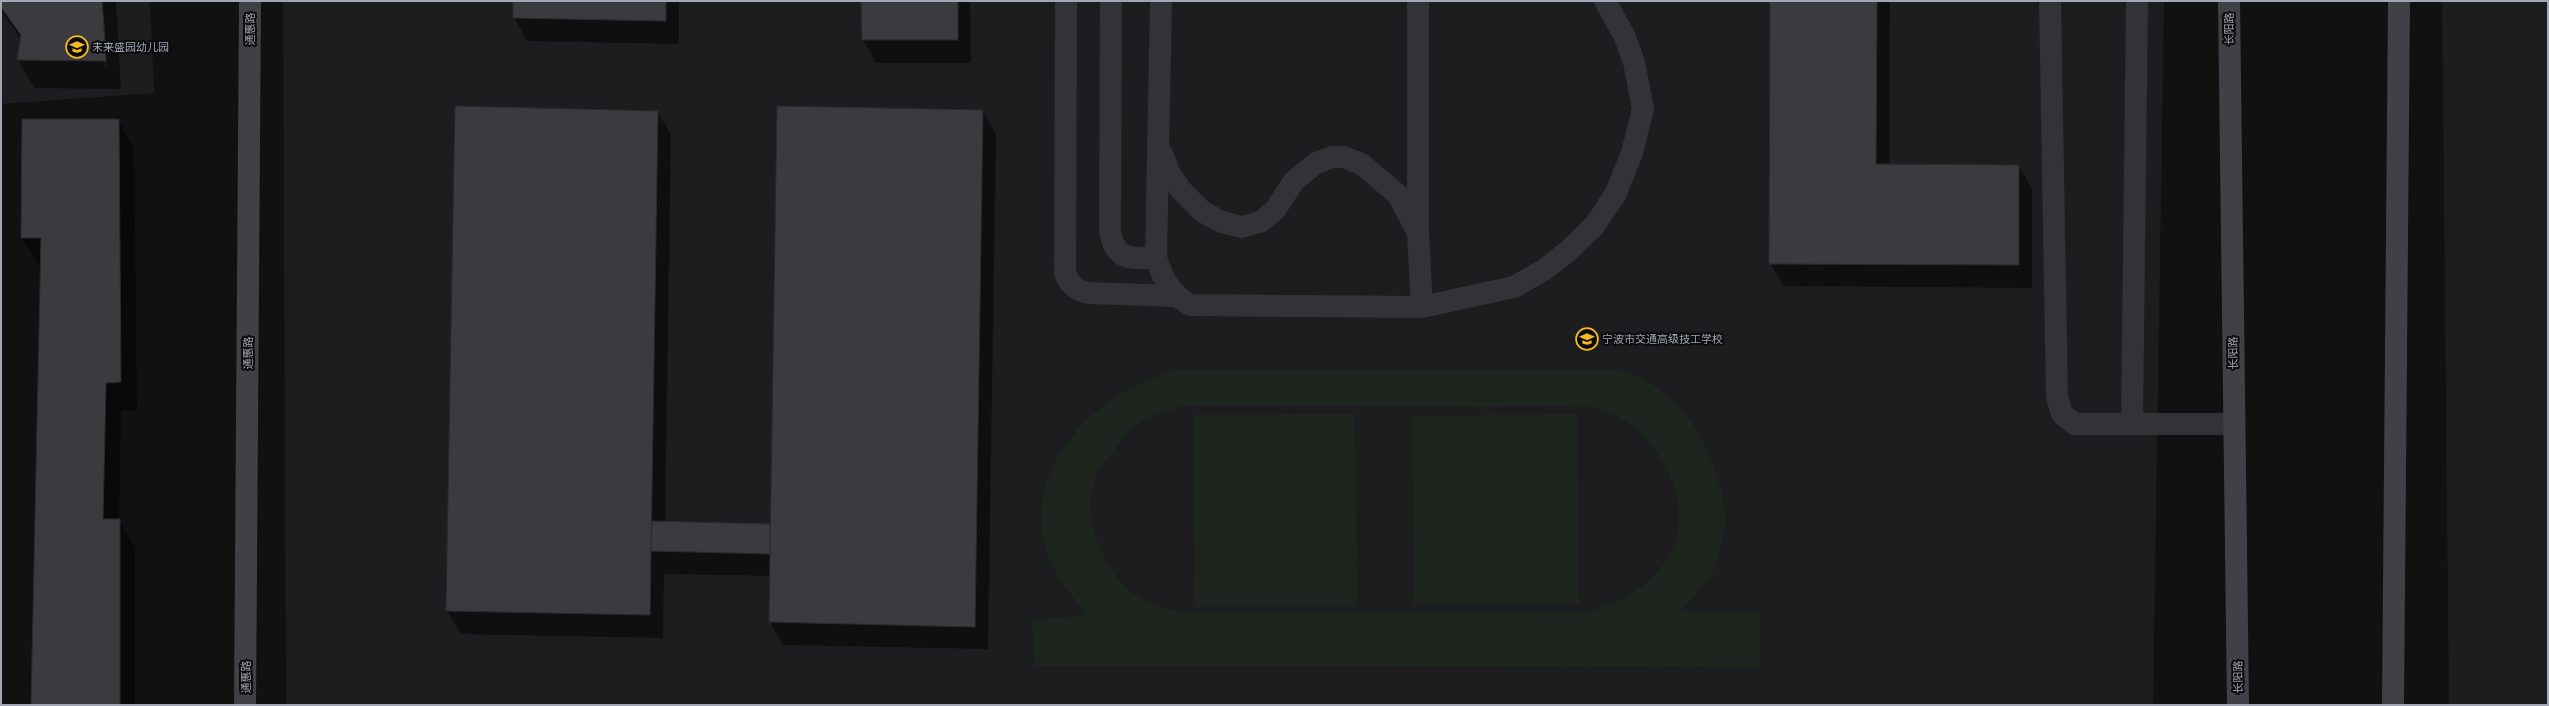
<svg xmlns="http://www.w3.org/2000/svg" width="2549" height="706" font-family="'Archivo Narrow','Noto Sans SC',sans-serif">
	<rect width="100%" height="100%" fill="#111112"/>
	<g fill="#1d1d1f">
		<polygon points="1,1 150,1 154,93 1,104"/>
		<polygon points="283,1 2164,1 2153,705 286,705"/>
		<polygon points="2442,1 2548,1 2548,705 2449,705"/>
	</g>
	<g fill="#1d251e" fill-rule="evenodd">
		<path d="M1175,370H1592C1602,370 1615,369 1625,372C1647,377 1670,396 1684,413C1704,435 1726,490 1725,520C1724,532 1722,547 1718,559C1712,581 1694,595 1680,612H1760V667L1035,666L1032,620L1086,615C1073,596 1056,578 1048,556C1024,490 1066,427 1122,393C1138,383 1157,377 1175,370ZM1184,406L1594,407C1653,422 1700,499 1669,556C1667,562 1661,566 1658,571C1637,595 1613,606 1583,613L1185,612C1170,610 1156,606 1142,599C1102,577 1077,510 1099,469C1103,462 1111,455 1116,448C1121,442 1125,434 1131,429C1145,417 1167,411 1184,406Z"/>
		<polygon points="1355,414 1357,607 1195,607 1193,415"/>
		<polygon points="1577,414 1579,604 1414,605 1412,416"/>
	</g>
	<g fill="#0007">
		<polygon points="1,1 101,1 105,66 107,66 103,1 116,1 121,89 34,88 18,60 21,39 1,11"/>
		<polygon points="514,1 679,1 679,44 527,41 514,18"/>
		<polygon points="862,1 970,1 971,63 876,63 863,40"/>
		<polygon points="1771,1 1890,1 1889,165 2019,166 2032,189 2032,288 1784,286 1770,263"/>
		<polygon points="983,111 996,135 988,649 783,645 770,622 771,576 664,574 663,638 461,634 447,611 658,112 671,135 665,522 771,525"/>
		<polygon points="118,120 134,148 137,410 121,411 119,520 135,548 135,705 32,705 41,265 38,265 22,238"/>
	</g>
	<g fill="#3b3b3f" stroke="#2b2b2e">
		<polygon points="1,1 102,1 106,61 17,60 21,35 1,7"/>
		<polygon points="513,1 666,1 666,21 513,18"/>
		<polygon points="861,1 958,1 958,40 862,40"/>
		<polygon points="1770,1 1877,1 1876,164 2019,165 2019,265 1769,264"/>
		<polygon points="455,106 658,111 650,615 446,611"/>
		<polygon points="777,106 983,110 975,627 769,622"/>
		<polygon points="22,119 119,119 121,382 106,383 103,519 120,519 120,705 31,705 41,238 21,238"/>
		<polygon points="652,521 770,524 770,554 651,551"/>
	</g>
	<g fill="none" stroke-linecap="round" stroke-linejoin="round">
		<g stroke="#323237" stroke-width="22">
			<path d="M1066,1L1065,273C1070,285 1075,290 1088,293L1176,296"/>
			<path d="M1111,1L1110,231C1115,261 1130,258 1156,258"/>
			<path d="M1161,1L1156,258C1163,279 1170,293 1190,305L1422,307L1514,287L1544,270L1567,252L1594,226L1615,195L1632,153L1643,109L1634,62L1624,35L1605,1"/>
			<polyline points="1418,1 1418,230"/>
			<polyline points="2050,1 2057,397 2062,414 2075,424 2234,424"/>
			<polyline points="1161,152 1170,174 1181,190 1203,212 1222,222 1242,227 1260,222 1275,210 1294,181 1316,163 1332,157 1344,157 1363,165 1398,195 1418,233 1422,307"/>
			<polyline points="2132,424 2137,1"/>
		</g>
		<g stroke="#404147" stroke-width="22">
			<polyline points="2229,1 2238,705"/>
			<polyline points="245,705 250,1"/>
			<polyline points="2393,705 2399,1"/>
		</g>
	</g>
	<defs>
		<g id="school-ring" transform="scale(1.15)"><circle r="9.5" fill="#0c0c0d" stroke="#f5b926" stroke-width="1.5"/><path d="M0-5L7-2L0 1L-7-2ZM-4 1L0 2.5L4 1V4Q0 6-4 4Z" fill="#f5b926"/></g>
		<g id="university-ring" transform="scale(1.15)"><circle r="9.5" fill="#0c0c0d" stroke="#f5b926" stroke-width="1.5"/><path d="M0-5L7-2L0 1L-7-2ZM-4 1L0 2.5L4 1V4Q0 6-4 4Z" fill="#f5b926"/></g>
	</defs>
	<g fill-rule="evenodd">
		<use href="#school-ring" x="77" y="47"/>
		<use href="#university-ring" x="1587" y="339"/>
	</g>
	<g text-anchor="middle" dominant-baseline="central" stroke-width="4" stroke-linejoin="round" paint-order="stroke">
		<g font-size="11" fill="#a2a6b3" stroke="#0c0c0d">
			<text transform="translate(250 29) rotate(-90)">通惠路</text>
			<text transform="translate(2229 29) rotate(-90)">长阳路</text>
			<text transform="translate(248 353) rotate(-90)">通惠路</text>
			<text transform="translate(2233 353) rotate(-91)">长阳路</text>
			<text transform="translate(246 677) rotate(-90)">通惠路</text>
			<text transform="translate(2238 677) rotate(-91)">长阳路</text>
		</g>
		<g font-size="11" fill="#a2a6b3" stroke="#0c0c0d" text-anchor="start">
			<text x="92" y="47">未来盛园幼儿园</text>
			<text x="1602" y="339">宁波市交通高级技工学校</text>
		</g>
	</g>
	<rect width="2549" height="706" fill="none" stroke="#a2a6b3" stroke-width="4"/>
</svg>
